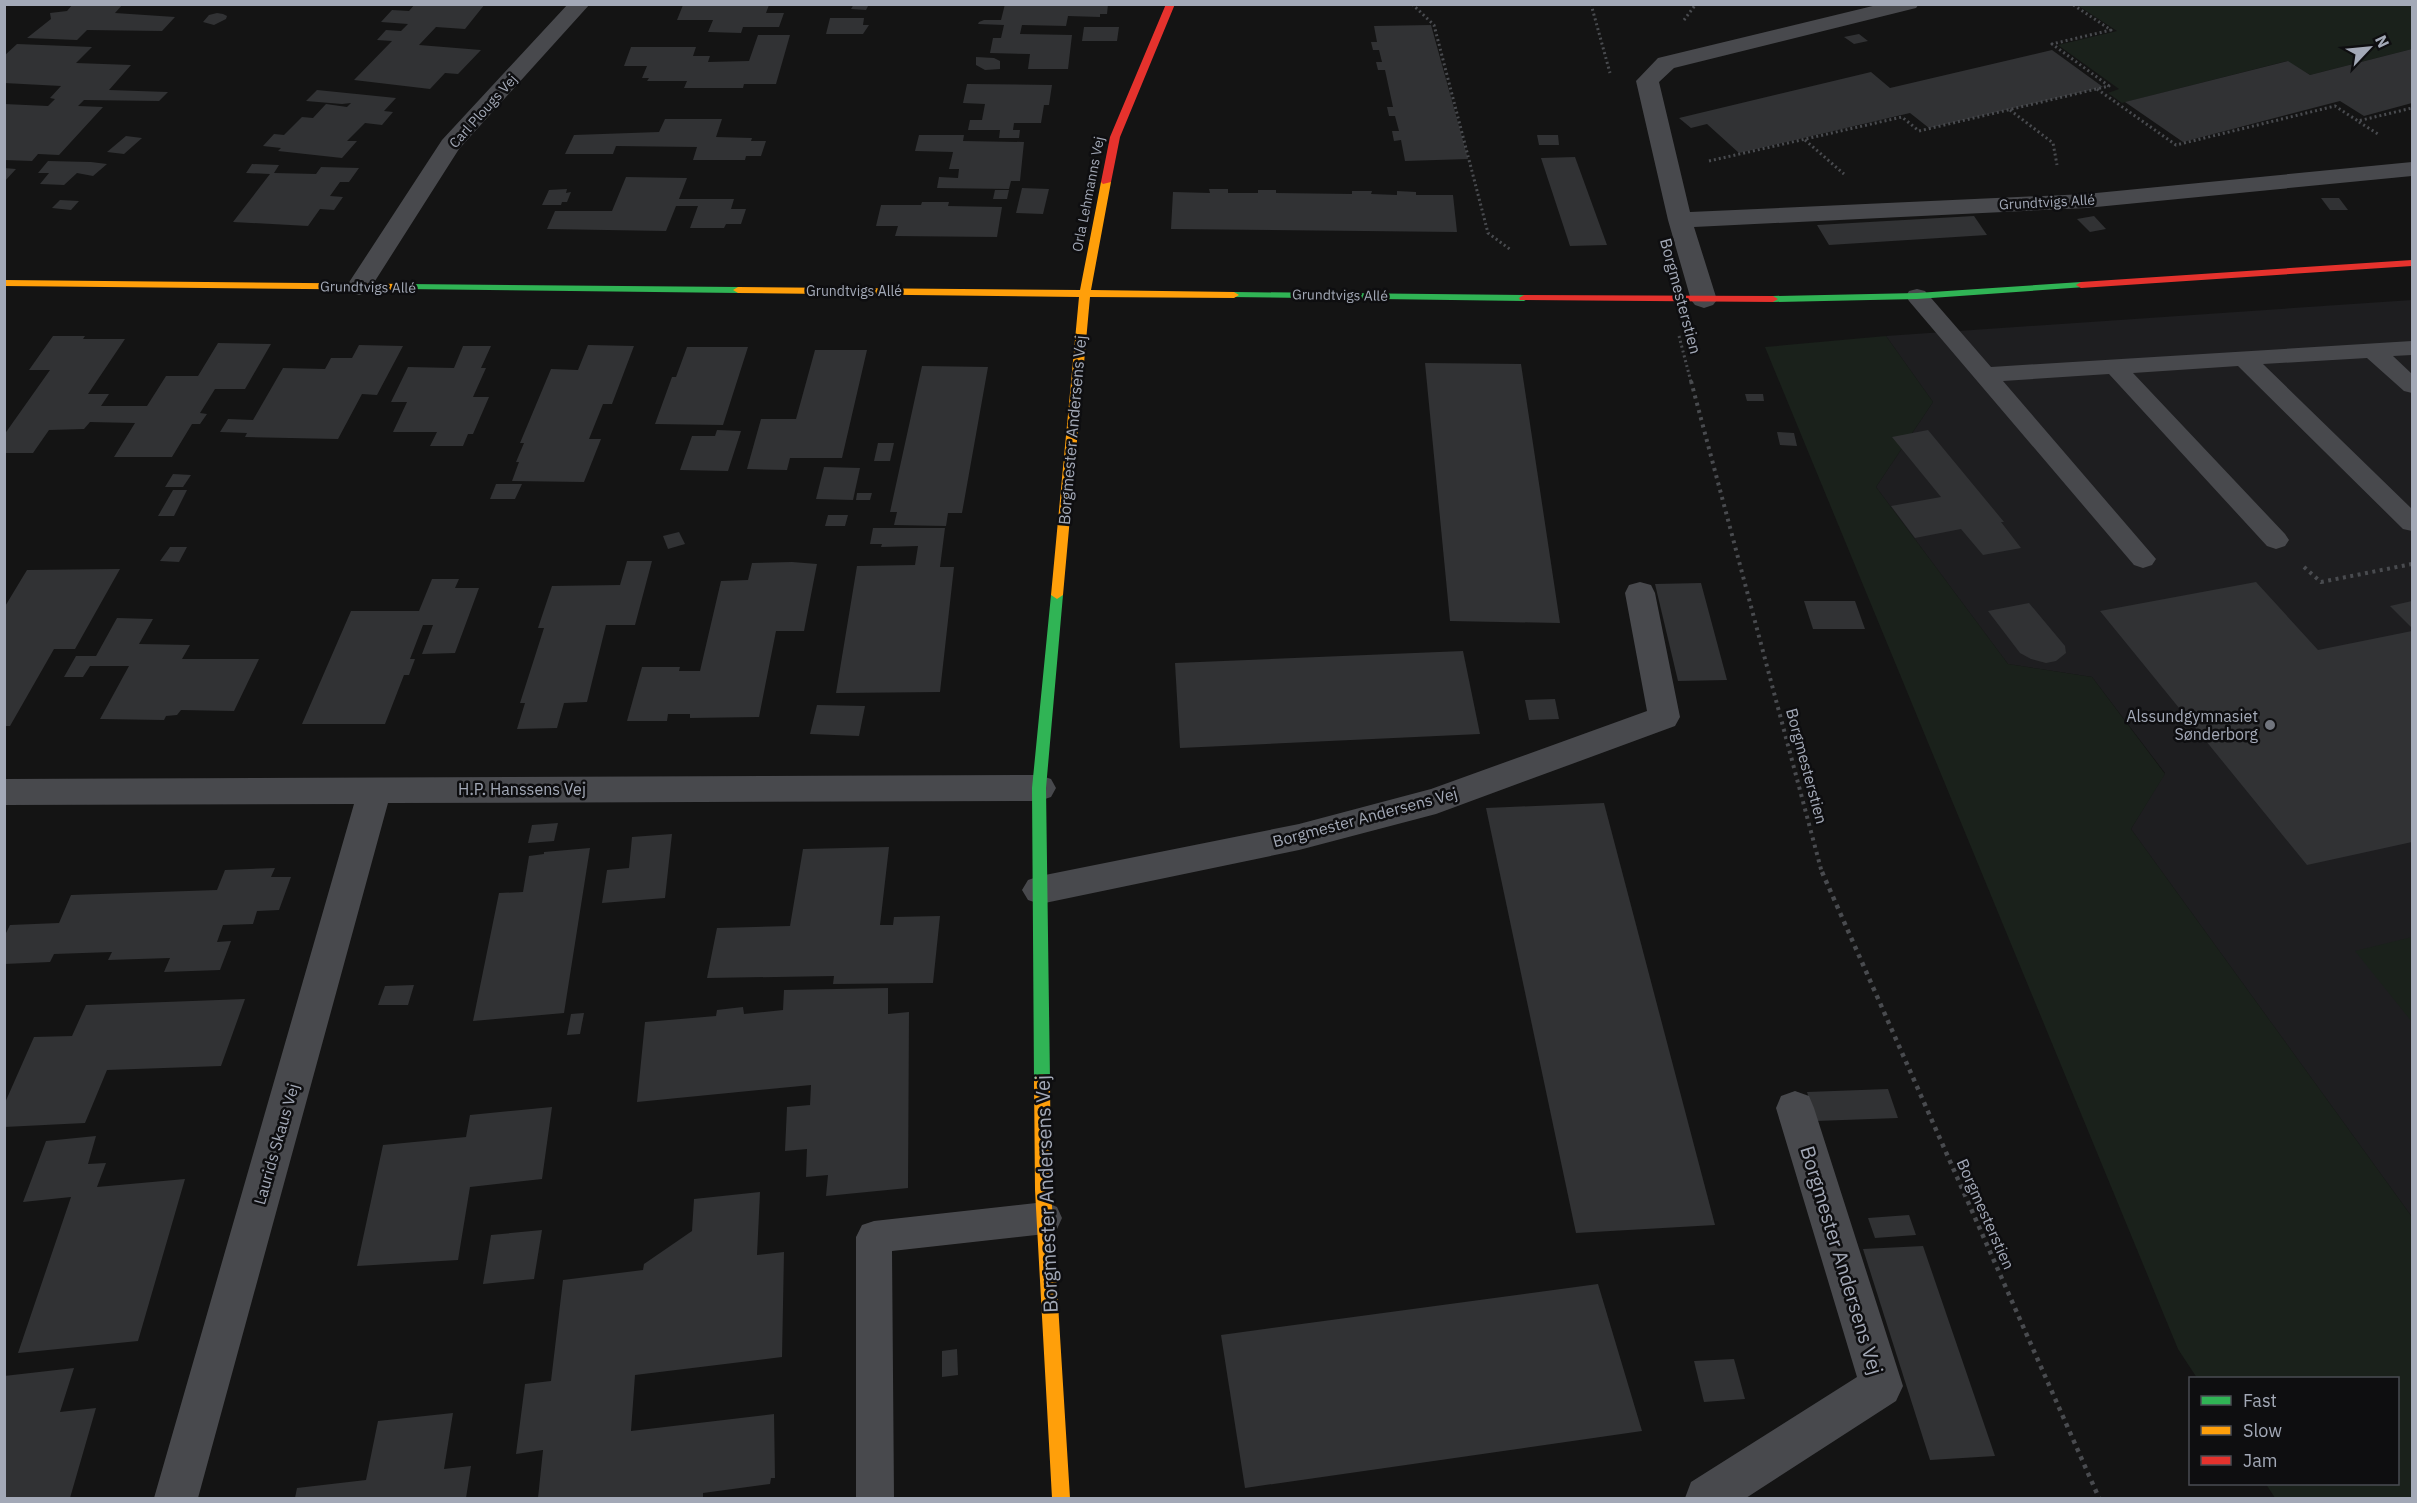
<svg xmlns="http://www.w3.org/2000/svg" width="2417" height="1503" font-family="'IBM Plex Sans',sans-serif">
	<rect width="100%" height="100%" fill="#141414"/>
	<polygon fill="#1e1e20" points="2412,300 2412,1217 2131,829 2165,773 2092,677 2008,664 1876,487 1933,402 1886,336"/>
	<g fill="#1a211b">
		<polygon points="2077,5 2412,5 2412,49 2310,75 2287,61 2122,103 2108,93 2119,89 2058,45 2117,31"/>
		<polygon points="1886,336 1933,402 1876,487 2008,664 2092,677 2165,774 2131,829 2412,1217 2412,1498 2275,1498 2266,1484 2398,1484 2398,1378 2197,1378 2178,1349 1765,347"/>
		<polygon points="2412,937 2412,1022 2355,951"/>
	</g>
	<g fill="#313234">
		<polygon points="73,4 123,4 115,13 175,17 162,31 87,30 77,40 27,38 51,19 50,13 67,11"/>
		<polygon points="415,4 485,4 465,29 436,27 419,45 481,50 458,74 445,73 430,89 354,80 392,41 377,40 386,30 401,31 408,24 381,22 392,10 409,11"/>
		<polygon points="854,4 869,4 866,10 851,9"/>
		<polygon points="1005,4 1108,4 1107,14 1100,14 1100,17 1068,16 1066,26 1022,25 1020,34 1072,35 1068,69 1028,69 1030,54 990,53 993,38 1001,38 1004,25 978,24 979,22 984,20 1001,20"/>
		<polygon points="683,5 769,5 766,13 784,13 779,27 743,27 741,33 708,32 713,20 677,20"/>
		<polygon points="217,13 223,14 227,16 226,19 214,25 203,22 209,15"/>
		<polygon points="830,18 864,18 863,25 869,25 863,34 826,34"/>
		<polygon points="1431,25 1468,159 1405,161 1401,140 1394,141 1392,131 1399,131 1395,116 1389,116 1387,107 1393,107 1385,70 1378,70 1376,62 1382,62 1379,50 1373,50 1371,42 1377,42 1374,26"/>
		<polygon points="1084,27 1119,27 1117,41 1082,41"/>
		<polygon points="1859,34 1868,41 1854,44 1844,37"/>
		<polygon points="758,35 790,35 776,84 744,84 743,88 684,88 687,81 647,81 649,78 642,78 647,66 624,66 631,47 696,47 693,56 710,56 708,62 749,61"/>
		<polygon points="17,44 92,47 76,63 131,65 109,90 168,92 159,101 84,100 78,106 103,107 59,155 38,154 32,161 4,160 4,104 48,106 55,99 50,98 61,86 4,83 4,56"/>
		<polygon points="2412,49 2412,103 2364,116 2340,101 2183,142 2125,102 2288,61 2310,75"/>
		<polygon points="2052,50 2103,87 1929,128 1910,113 1739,153 1707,124 1691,128 1679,118 1871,72 1890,88"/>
		<polygon points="976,57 994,58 1000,61 1000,69 985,70 976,65"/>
		<polygon points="967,84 1052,85 1049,105 1044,105 1041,123 1014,123 1013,130 1020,130 1019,138 999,138 1000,130 968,130 970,120 982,120 985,104 963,103"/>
		<polygon points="317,90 396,98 384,111 393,112 382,125 365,123 347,141 357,141 342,158 278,151 281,148 263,146 274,134 284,135 302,117 313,118 326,104 347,107 351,103 342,104 306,101"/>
		<polygon points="665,119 722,119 716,137 752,138 751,141 766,141 761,156 746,156 745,160 693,160 697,147 616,146 613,154 565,154 574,135 659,132"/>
		<polygon points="919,135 964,135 963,141 1024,142 1020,181 1011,181 1009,189 937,188 939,177 958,178 959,169 949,169 953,152 915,151"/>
		<polygon points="1537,135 1558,135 1559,145 1539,145"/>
		<polygon points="126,136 142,138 124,154 107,152"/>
		<polygon points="1575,157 1607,245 1570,246 1541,158"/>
		<polygon points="48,161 91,162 107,164 93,176 77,173 64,185 40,184 49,173 38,173"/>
		<polygon points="252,164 279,165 274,173 316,174 321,167 359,168 349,182 340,182 330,196 343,197 334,210 320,209 308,226 233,222 270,174 246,173"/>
		<polygon points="4,168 16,169 4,182"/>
		<polygon points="626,177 687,178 679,199 734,199 731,209 746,209 741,224 726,224 724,228 690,228 698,206 676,206 666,231 547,229 555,211 612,211"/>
		<polygon points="1022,188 1049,189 1043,214 1016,213"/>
		<polygon points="567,189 566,193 571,192 567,202 562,202 561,205 542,205 549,190"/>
		<polygon points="1209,189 1228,189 1228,193 1258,193 1258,190 1276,190 1276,193 1352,194 1352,191 1372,191 1371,194 1397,195 1397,191 1416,192 1416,195 1453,195 1457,232 1171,229 1173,192 1210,193"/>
		<polygon points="995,190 1009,190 1007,199 993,199"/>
		<polygon points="2321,198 2339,198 2348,210 2330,210"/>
		<polygon points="60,200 79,201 71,210 52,208"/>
		<polygon points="922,202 949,202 948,206 1002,207 997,237 895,236 898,226 876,226 881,205 921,205"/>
		<polygon points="1974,216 1987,235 1829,245 1817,225"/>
		<polygon points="2094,216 2106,229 2090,232 2077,219"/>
		<polygon points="53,336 85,336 83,339 125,339 88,394 109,394 101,406 147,406 166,376 198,376 218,343 271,344 245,389 215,389 200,413 207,414 200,424 192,424 172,457 114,457 135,423 90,422 84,429 49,430 33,453 4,453 4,435 50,370 29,370"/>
		<polygon points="359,345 403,346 377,395 362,394 338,439 245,437 247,433 220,432 228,419 253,420 283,368 325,369 331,358 352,358"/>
		<polygon points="588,345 634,346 612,404 603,404 589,439 601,439 584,482 512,481 519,462 516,462 524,443 520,443 551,369 578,370"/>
		<polygon points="463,346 491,346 481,368 486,368 473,397 489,397 473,434 468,434 463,446 430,446 437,432 393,432 407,402 391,402 408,367 454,368"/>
		<polygon points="687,347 748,347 723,425 655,424 672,377 676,377"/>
		<polygon points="815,350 867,350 842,458 790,458 787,470 747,469 761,419 796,419"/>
		<polygon points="1425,363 1521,364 1560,623 1450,621"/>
		<polygon points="922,366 988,367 962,513 948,513 946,526 894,525 897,512 890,512"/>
		<polygon points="1745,394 1763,394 1764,401 1747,401"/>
		<polygon points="717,430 741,431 728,471 680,470 692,436 715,436"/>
		<polygon points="1928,430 2004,522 2001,522 2021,548 1983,555 1961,529 1915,538 1891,506 1941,497 1892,437"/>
		<polygon points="1777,432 1794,433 1797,446 1780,445"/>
		<polygon points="878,443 894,443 890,461 874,461"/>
		<polygon points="824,467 860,468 853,500 816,499"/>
		<polygon points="173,474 191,475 183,487 165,487"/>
		<polygon points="496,484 522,484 515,499 490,499"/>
		<polygon points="173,490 187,490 174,516 158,516"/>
		<polygon points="857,493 872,493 870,500 856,500"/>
		<polygon points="828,515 848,515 845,526 825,526"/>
		<polygon points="873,528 945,528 940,567 954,567 940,692 836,693 857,566 915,565 918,546 881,547 882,544 870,544"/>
		<polygon points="679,532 685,544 668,549 663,536"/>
		<polygon points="170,547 187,547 179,562 160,561"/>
		<polygon points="627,561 652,561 635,625 606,625 587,702 564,703 557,728 517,729 525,703 520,703 544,628 538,628 552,586 620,585"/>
		<polygon points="792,562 817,564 804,631 776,631 759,717 690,718 690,714 668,714 667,721 627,721 642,667 680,667 679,671 700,671 721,581 748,580 752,563"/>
		<polygon points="120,569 75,649 54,649 10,726 4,726 4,608 27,570"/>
		<polygon points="432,579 459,579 455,588 479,588 455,653 422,654 433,625 423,625 410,659 415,659 409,675 404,675 385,724 302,724 351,611 419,611"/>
		<polygon points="2256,582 2318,650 2412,631 2412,842 2307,865 2100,611"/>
		<polygon points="1701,583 1727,680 1678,681 1655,584"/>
		<polygon points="1804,601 1855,601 1865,629 1813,629"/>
		<polygon points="2412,601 2412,628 2390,606"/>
		<polygon points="2029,603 2065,646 2066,653 2056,661 2046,663 2031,659 2020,653 1988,611"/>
		<polygon points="117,618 153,619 139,644 190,645 182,659 259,659 234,711 181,710 177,715 166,716 164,720 100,719 129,666 90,666 83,677 64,677 76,656 96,656"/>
		<polygon points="1463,651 1480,734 1180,748 1175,663"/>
		<polygon points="1555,699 1559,719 1529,720 1525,700"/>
		<polygon points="817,705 865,706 859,736 810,734"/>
		<polygon points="1604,803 1715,1225 1576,1233 1486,808"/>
		<polygon points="558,823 554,841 528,843 532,825"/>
		<polygon points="672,834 665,898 602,903 607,870 629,868 632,837"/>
		<polygon points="889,847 880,925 893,925 894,917 940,916 933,983 833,984 834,976 707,978 717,928 790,926 803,849"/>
		<polygon points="590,848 564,1013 473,1021 499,893 523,892 529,856 544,854 544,852"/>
		<polygon points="275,868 271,877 291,877 279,910 257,911 253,924 223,925 217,942 231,941 220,970 164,972 170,958 108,960 112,952 54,954 50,962 4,964 4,937 10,925 59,923 71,895 217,890 225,870"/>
		<polygon points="414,985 408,1005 378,1005 385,986"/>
		<polygon points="888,988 888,1014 909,1012 908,1188 826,1196 828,1175 806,1177 807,1149 785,1151 787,1107 810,1105 811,1085 637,1102 645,1022 716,1016 717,1010 743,1007 744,1014 783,1010 784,990"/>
		<polygon points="245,999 221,1066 107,1070 85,1123 4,1127 4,1105 34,1037 72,1036 86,1005"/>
		<polygon points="584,1013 580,1034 567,1035 571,1014"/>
		<polygon points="1888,1089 1898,1118 1816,1121 1807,1092"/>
		<polygon points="552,1107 542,1179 470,1187 458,1260 357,1266 383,1145 466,1137 470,1115"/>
		<polygon points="96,1136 88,1164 106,1163 97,1187 185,1179 138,1341 18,1353 71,1197 23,1202 46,1141"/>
		<polygon points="760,1192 757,1255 784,1252 782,1357 635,1375 631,1431 774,1414 775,1478 771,1478 770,1484 703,1493 703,1498 538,1498 543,1450 516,1454 525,1384 551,1381 563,1280 643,1270 644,1264 692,1231 694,1199"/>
		<polygon points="1909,1215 1916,1235 1875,1238 1868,1218"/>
		<polygon points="542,1230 534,1279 483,1284 491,1235"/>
		<polygon points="1923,1246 1995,1456 1930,1460 1863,1249"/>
		<polygon points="1598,1284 1642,1431 1245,1488 1221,1335"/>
		<polygon points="957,1349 958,1375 942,1377 942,1351"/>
		<polygon points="1734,1359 1745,1399 1704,1402 1694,1361"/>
		<polygon points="74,1368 60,1412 96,1408 70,1498 4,1498 4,1376"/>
		<polygon points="453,1413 444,1469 471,1466 466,1498 295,1498 297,1488 366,1480 378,1421"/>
	</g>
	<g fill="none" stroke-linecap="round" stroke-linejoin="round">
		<g stroke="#494b4f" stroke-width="3" stroke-dasharray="2 3" stroke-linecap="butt">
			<polyline points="1412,4 1434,25 1488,233 1511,250"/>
			<polyline points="1591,4 1610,73"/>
			<polyline points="1684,20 1696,4"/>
			<polyline points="2097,89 2176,145 2335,106 2358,121 2412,108"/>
			<polyline points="2010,110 2053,143 2057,165"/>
			<polyline points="2359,122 2378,134"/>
			<polyline points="1805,140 1844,174"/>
			<polyline points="1709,161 1902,117 1919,131 2109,86 2052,44 2111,30 2072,4"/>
			<polyline points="1679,336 1691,382"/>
		</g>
		<g stroke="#494b4f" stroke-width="4" stroke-dasharray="3 4.5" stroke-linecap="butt">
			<polyline points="1691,381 1822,873"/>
			<polyline points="2304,567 2321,582 2412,564"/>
		</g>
		<polyline stroke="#494b4f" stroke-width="4.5" stroke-dasharray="4 5" stroke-linecap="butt" points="1822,872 2099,1498"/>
		<g fill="#48494d" fill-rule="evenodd">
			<polygon points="1917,289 1925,291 1991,367 2412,341 2412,355 2393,356 2412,374 2412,393 2404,391 2367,358 2263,364 2412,509 2412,531 2403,529 2238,366 2133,373 2285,534 2289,540 2285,546 2276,549 2267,546 2109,374 2003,381 2156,559 2152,565 2143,568 2134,565 1909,301 1906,296 1909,291"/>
			<polygon points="1045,1202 1057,1207 1062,1218 1057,1229 1045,1234 892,1251 894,1498 856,1498 856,1237 862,1225 874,1221"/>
		</g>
		<g fill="#48494d" fill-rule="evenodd">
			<polygon points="568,4 590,4 459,149 368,292 359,295 350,292 346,287 442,140"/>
			<polygon points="1881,4 1919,4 1916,8 1674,68 1659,82 1690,212 2086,194 2412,162 2412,176 2086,208 1694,227 1717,300 1713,305 1704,308 1695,305 1691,300 1668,220 1636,81 1658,58"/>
			<polygon points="1640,582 1651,585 1655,593 1680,717 1675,726 1436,814 1299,850 1040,904 1028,900 1022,890 1028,880 1040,876 1299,824 1431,789 1647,711 1625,593 1629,585"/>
			<polygon points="1039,775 1051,779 1056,788 1051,797 1039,801 388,803 198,1498 154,1498 354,804 4,805 4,779"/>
			<polygon points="1795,1091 1809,1096 1814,1108 1903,1386 1896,1401 1746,1498 1685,1498 1691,1482 1857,1377 1776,1108 1781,1096"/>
		</g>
		<g fill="#30b455" fill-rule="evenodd">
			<polygon points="2081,282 2086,285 2085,287 1917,299 1773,302 1768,299 1773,296 1917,293"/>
			<polygon points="407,284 738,287 743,290 738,293 403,289 403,285"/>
			<polygon points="1234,292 1524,295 1529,298 1524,301 1230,297 1230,293"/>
			<polygon points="1057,591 1063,595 1046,788 1050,1081 1048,1086 1042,1088 1036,1086 1034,1081 1032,788 1051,595"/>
		</g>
		<g fill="#ff9f0a" fill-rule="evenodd">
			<polygon points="1106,179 1111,182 1091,290 1234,292 1239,295 1234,298 1090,297 1063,595 1057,599 1051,595 1079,297 738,293 733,290 738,287 1080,290 1101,182"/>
			<polygon points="4,280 407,284 412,287 407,290 4,286"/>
			<polygon points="1042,1074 1048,1076 1050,1081 1051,1190 1070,1498 1052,1498 1035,1190 1034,1081 1036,1076"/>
		</g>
		<g fill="#e5322d" fill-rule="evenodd">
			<polygon points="1166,4 1175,4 1120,137 1111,182 1103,184 1101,182 1110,137"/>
			<polygon points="2412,260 2412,266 2081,288 2076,285 2081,282"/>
			<polygon points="1524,295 1773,296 1778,299 1773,302 1520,300 1519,298"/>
		</g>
	</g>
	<circle fill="#71757e" stroke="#0e0e10" stroke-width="2" cx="2270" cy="725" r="6"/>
	<g text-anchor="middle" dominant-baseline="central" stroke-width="5" stroke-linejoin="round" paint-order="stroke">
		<g font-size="14" fill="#a3a9b7" stroke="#0e0e10">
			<text transform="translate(483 111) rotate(-48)">Carl Plougs Vej</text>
			<text transform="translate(1088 194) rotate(-79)">Orla Lehmanns Vej</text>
			<text transform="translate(2047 202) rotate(-3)">Grundtvigs Allé</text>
			<text transform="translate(368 287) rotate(1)">Grundtvigs Allé</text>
			<text x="854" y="291">Grundtvigs Allé</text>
			<text transform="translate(1340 295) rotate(1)">Grundtvigs Allé</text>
		</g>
		<g font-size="16" fill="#a3a9b7" stroke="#0e0e10">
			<text transform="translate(1681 296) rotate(75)">Borgmesterstien</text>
			<text transform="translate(1072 430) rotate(-85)">Borgmester Andersens Vej</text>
			<text transform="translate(1807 766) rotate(75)">Borgmesterstien</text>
			<text x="522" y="789">H.P. Hanssens Vej</text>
			<text transform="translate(1365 817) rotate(-15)">Borgmester Andersens Vej</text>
			<text transform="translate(276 1144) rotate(-74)">Laurids Skaus Vej</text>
			<text transform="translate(1986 1214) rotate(66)">Borgmesterstien</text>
		</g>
		<g font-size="16" fill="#a3a9b7" stroke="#0e0e10" text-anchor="end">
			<text x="2258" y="716">Alssundgymnasiet<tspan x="2258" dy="18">Sønderborg</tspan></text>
		</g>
		<g font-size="20" fill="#a3a9b7" stroke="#0e0e10">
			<text transform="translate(1046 1194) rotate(-92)">Borgmester Andersens Vej</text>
			<text transform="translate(1842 1260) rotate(73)">Borgmester Andersens Vej</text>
		</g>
	</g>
	<rect width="2417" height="1503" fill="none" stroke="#a3a9b7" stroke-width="12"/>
	<rect x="2189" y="1377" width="210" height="108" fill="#0e0e10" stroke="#4a4c53" stroke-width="1.5"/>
	<rect x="2201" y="1396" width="30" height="9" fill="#30b455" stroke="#4a4c53" stroke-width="1.5"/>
	<text x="2243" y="1407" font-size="18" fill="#a3a9b7">Fast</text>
	<rect x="2201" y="1426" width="30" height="9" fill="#ff9f0a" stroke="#4a4c53" stroke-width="1.5"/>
	<text x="2243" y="1437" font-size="18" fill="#a3a9b7">Slow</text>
	<rect x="2201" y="1456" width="30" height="9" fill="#e5322d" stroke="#4a4c53" stroke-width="1.5"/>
	<text x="2243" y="1467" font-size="18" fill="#a3a9b7">Jam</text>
	<g transform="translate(2369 48) rotate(64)" stroke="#0e0e10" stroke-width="4.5" paint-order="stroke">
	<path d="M0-4.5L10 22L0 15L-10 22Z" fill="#a3a9b7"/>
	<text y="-9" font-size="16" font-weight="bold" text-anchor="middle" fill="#a3a9b7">N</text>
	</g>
</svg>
